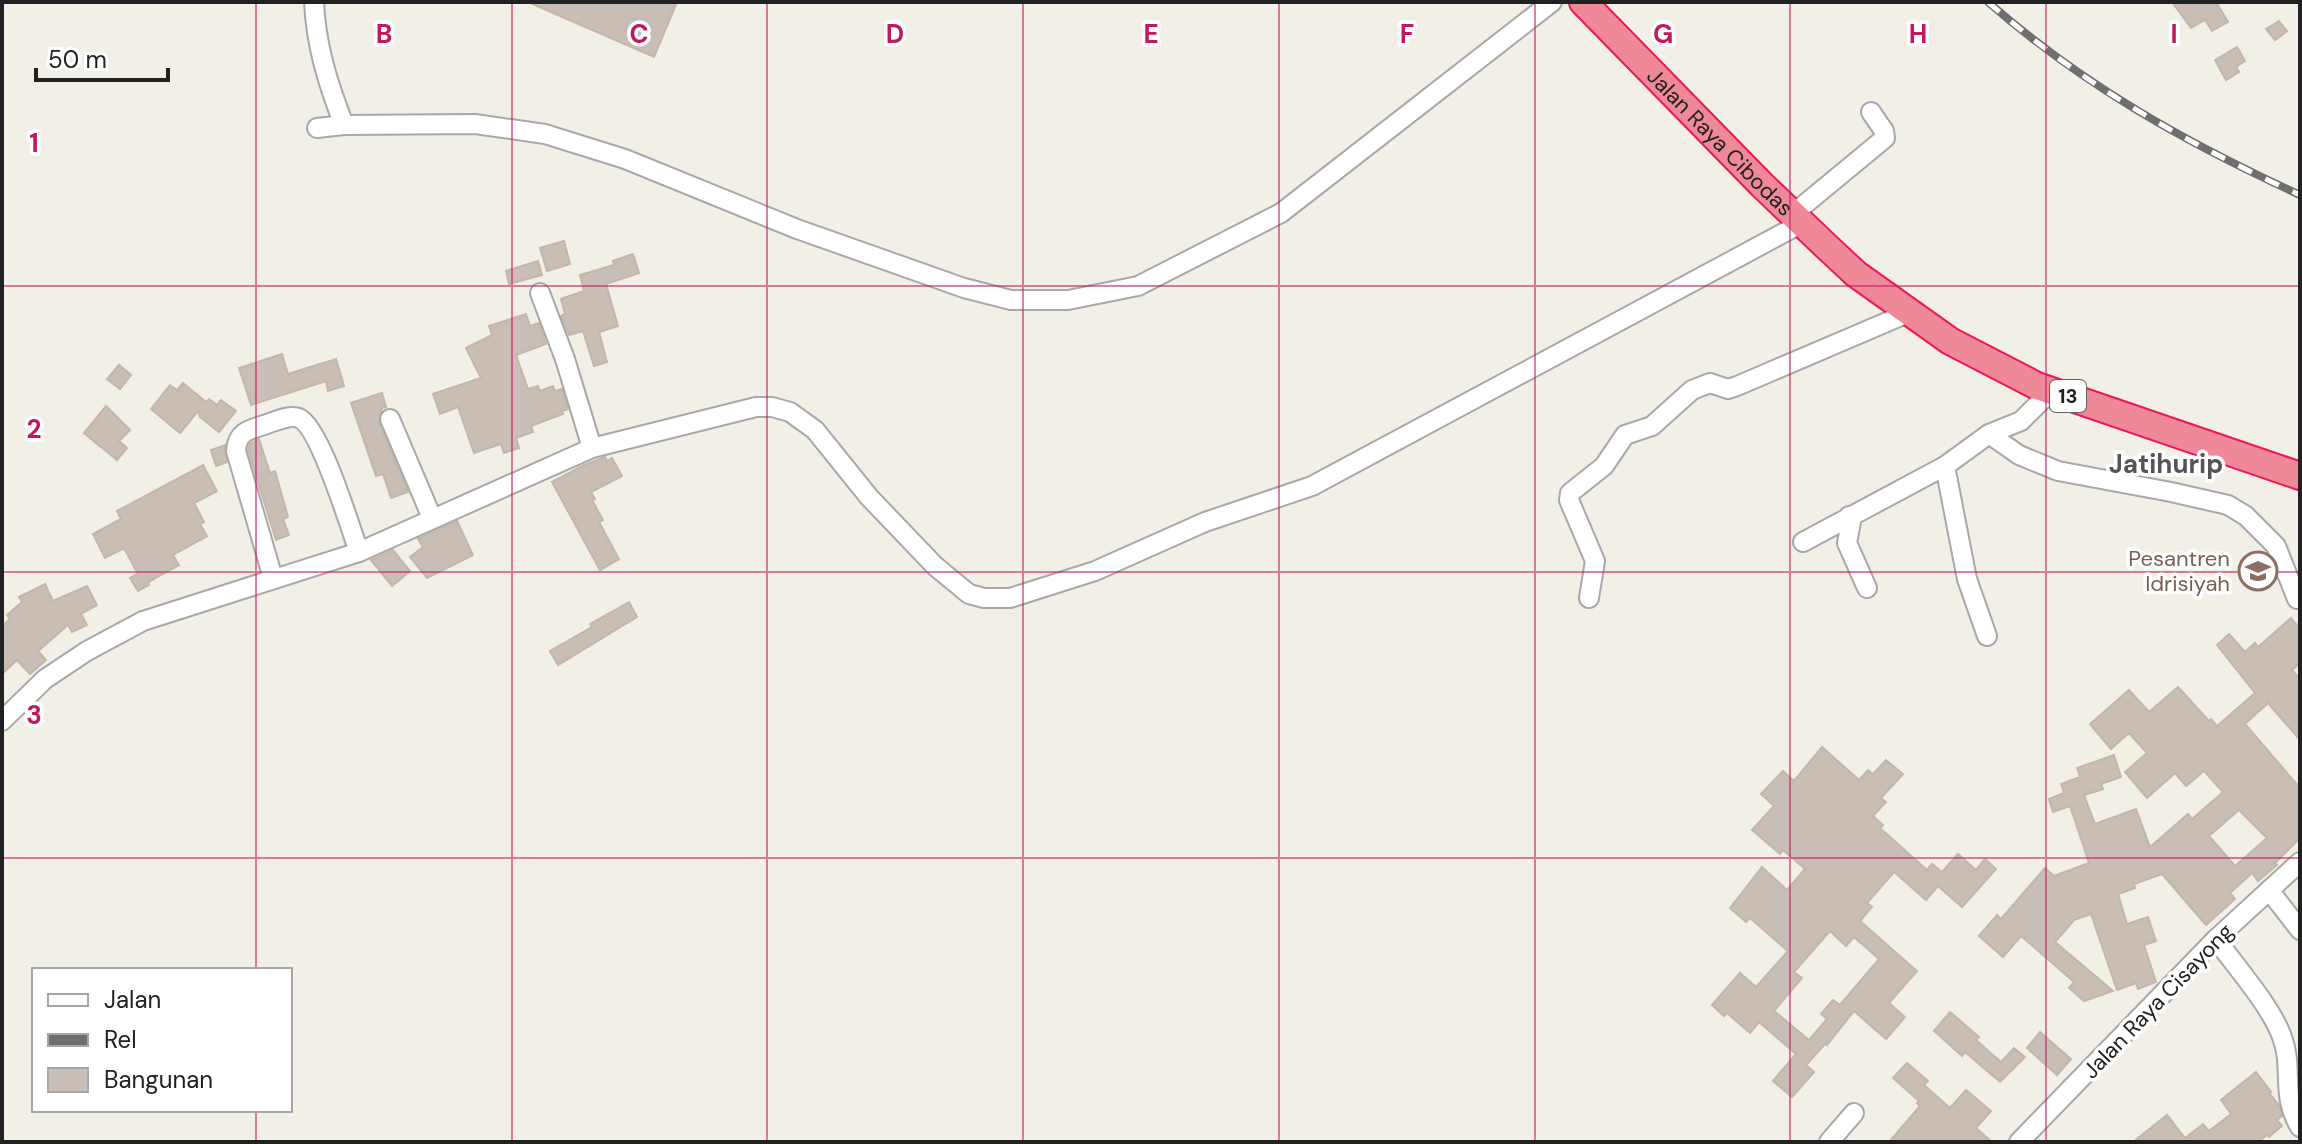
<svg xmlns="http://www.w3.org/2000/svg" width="2302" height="1144" font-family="'DM Sans',sans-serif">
	<rect width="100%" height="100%" fill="#f2efe7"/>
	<g fill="#c8beb6" stroke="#c6b6a8" stroke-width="2" fill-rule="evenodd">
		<polygon points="528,2 677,2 654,57"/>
		<polygon points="2172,2 2216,2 2228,22 2212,31 2205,20 2191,28"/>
		<polygon points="2279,21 2287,31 2275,40 2266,29"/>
		<polygon points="2237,47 2245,61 2236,67 2239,72 2226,80 2215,60"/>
		<polygon points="564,241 570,264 547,271 540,248"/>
		<polygon points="633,254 639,273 606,284 618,326 599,332 607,362 594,366 583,331 569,335 561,316 565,314 561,299 584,291 580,275 614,265 613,261"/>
		<polygon points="538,261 542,275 509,284 506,271"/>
		<polygon points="526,314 530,326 539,323 546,344 516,355 528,389 538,386 540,391 553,386 555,391 562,389 568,409 562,411 563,414 531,426 533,432 516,438 519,448 504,453 501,444 474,453 458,407 440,414 433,394 481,378 466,348 492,335 489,326"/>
		<polygon points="282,354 288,374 336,359 344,386 328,391 326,381 251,405 239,368"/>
		<polygon points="119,365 131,375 120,389 107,379"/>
		<polygon points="183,383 206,402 209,399 217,405 221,400 236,411 219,432 200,417 198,411 180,433 151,409 170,385 177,390"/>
		<polygon points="382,393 386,407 382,408 379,423 408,492 391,498 383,474 376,476 351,403"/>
		<polygon points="106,406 130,430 119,441 127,448 117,460 84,433"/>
		<polygon points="259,439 270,473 275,471 288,517 283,519 289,535 276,540 248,450 250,444"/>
		<polygon points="225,445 227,462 216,466 211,450"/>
		<polygon points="605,457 607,461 612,458 622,476 591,492 595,499 592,500 603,520 599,522 619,559 600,570 552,482 584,465"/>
		<polygon points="203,465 217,491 194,503 204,522 200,524 207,536 173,555 179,565 148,582 149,585 138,591 130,578 138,574 124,548 105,558 93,534 121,519 117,511"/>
		<polygon points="457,521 473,555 427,578 410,557 423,547 418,539"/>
		<polygon points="393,550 410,571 392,586 371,560"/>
		<polygon points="45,584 53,601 87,586 97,605 81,614 87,625 72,632 68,625 38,651 46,660 30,674 17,660 2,674 2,626 10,619 7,615 22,602 19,597"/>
		<polygon points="629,602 637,617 558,665 550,651 592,627 590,624"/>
		<path d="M2291,618L2300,629V663L2292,670L2300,679V740L2268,703L2245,724L2300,788V838L2275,863L2277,865L2258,881L2252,873L2230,893L2235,899L2206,925L2162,874L2134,884L2135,888L2118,894L2127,924L2148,917L2156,941L2144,945L2156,982L2138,989L2136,983L2117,990L2091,914L2074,920L2055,942L2113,991L2084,1001L2069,988L2074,982L2021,936L2003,957L1979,936L1997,915L2001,919L2045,868L2054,876L2089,863L2070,806L2053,812L2049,799L2064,793L2061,784L2080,777L2077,768L2114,755L2121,777L2101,784L2103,789L2084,795L2095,824L2136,809L2150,847L2188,814L2192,819L2223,792L2204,771L2186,786L2175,773L2147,798L2125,772L2147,753L2129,733L2111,749L2090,724L2129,690L2149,712L2178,687L2209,721L2211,719L2217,726L2255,693L2217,645L2229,634L2245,652L2255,643L2258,647ZM2239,810L2267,838L2235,866L2209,836Z"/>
		<path d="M1822,747L1859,780L1868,770L1873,774L1886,760L1903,774L1881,798L1886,802L1873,816L1883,825L1880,828L1927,870L1932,864L1942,872L1958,854L1976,870L1985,859L1996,869L1962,907L1938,886L1926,900L1894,872L1867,903L1872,907L1860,921L1917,971L1889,1003L1905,1017L1886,1039L1854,1011L1827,1045L1825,1044L1806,1065L1814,1072L1792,1097L1773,1081L1796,1054L1759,1022L1750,1033L1727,1013L1724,1016L1712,1005L1740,973L1756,987L1788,951L1750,918L1746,922L1730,908L1762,867L1787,890L1805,869L1783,850L1780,854L1752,830L1774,806L1761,794L1783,771L1794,781ZM1830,931L1846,946L1854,937L1879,959L1840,1005L1833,1000L1821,1014L1827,1019L1809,1040L1774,1011L1802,978L1794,972Z"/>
		<polygon points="1950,1012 1979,1037 1976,1040 2001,1062 2014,1048 2025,1057 2000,1082 1965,1052 1962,1056 1934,1031"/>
		<polygon points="2040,1032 2071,1059 2057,1075 2027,1048"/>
		<polygon points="1907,1063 1928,1081 1924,1085 1950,1108 1966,1090 1991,1111 1976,1128 1992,1142 1889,1142 1920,1106 1917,1103 1919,1101 1893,1078"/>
		<polygon points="2256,1072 2271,1092 2269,1093 2279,1105 2282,1116 2277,1120 2282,1126 2269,1137 2267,1135 2258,1142 2133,1142 2167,1115 2185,1138 2203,1124 2209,1131 2231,1114 2221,1100"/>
	</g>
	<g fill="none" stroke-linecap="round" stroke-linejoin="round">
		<g stroke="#a8a8a8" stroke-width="22">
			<g id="minor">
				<path d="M314,2C316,46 328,84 344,125"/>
				<polyline points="317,128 344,125 475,124 545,134 625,159 797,229 964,288 1011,300 1068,300 1138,286 1281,213 1552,2"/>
				<polyline points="1793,214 1885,138 1884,131 1871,112"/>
				<polyline points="540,293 565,359 592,448"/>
				<polyline points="390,419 432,518"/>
				<polyline points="1989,434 2019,455 2058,471 2171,492 2228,505 2246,516 2276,546 2297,599"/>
				<polyline points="1945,466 1967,579 1987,636"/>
				<polyline points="1849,516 1851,522 1847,543 1867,588"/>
				<polyline points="1803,542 1945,466 1989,434 2021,421 2046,396 2060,394"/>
				<path d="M273,578L236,451C237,433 247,430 264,425C274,422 289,414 299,418C320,427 350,527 359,552"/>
				<polyline points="1589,598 1595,561 1569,500 1570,493 1604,466 1625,435 1652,426 1692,390 1710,383 1728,389 1737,386 1908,313"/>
				<polyline points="2,721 45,679 87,651 143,621 359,552 592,448 756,407 772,407 790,412 815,430 869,497 935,566 969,594 984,598 1010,598 1095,571 1205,522 1312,486 1802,223"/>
				<polyline points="2269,890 2300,930"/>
				<path d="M2216,939C2236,967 2271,1006 2282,1037C2294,1069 2280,1094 2300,1127"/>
				<polyline points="1829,1142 1854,1113"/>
				<polyline points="2019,1142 2216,939 2300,862"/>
			</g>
		</g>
		<g stroke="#ed1857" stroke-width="30">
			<g id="highway">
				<path id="s1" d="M1583,2L1762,185L1827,247L1856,274L1950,341L2037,386L2300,476"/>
			</g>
		</g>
		<use href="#minor" stroke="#fff" stroke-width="18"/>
		<use href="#highway" stroke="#f08997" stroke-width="26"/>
		<g stroke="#6f6f6f" stroke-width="8">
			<path id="rail" d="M1988,2C2084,86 2185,142 2300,195"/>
		</g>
		<use href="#rail" stroke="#fff" stroke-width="5" stroke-dasharray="15" stroke-linecap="butt"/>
	</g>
	<path fill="none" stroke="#c2185b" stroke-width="2" stroke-opacity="0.55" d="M256,2V970M512,2V1142M767,2V1142M1023,2V1142M1279,2V1142M1535,2V1142M1790,2V1142M2046,2V1142M2,286H2300M2,572H2300M2,858H2300M256,1110V1142"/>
	<defs>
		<g id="school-ring" transform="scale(2)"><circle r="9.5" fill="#fff" stroke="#8d6e63" stroke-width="1.5"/><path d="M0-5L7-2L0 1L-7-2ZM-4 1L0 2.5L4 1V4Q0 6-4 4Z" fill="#8d6e63"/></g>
	</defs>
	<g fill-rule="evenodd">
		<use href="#school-ring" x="2258" y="571"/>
	</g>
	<g text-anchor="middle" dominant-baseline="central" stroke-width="7" stroke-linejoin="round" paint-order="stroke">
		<rect fill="#fff" stroke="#646464" stroke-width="2" x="2050" y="380" width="36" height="32" rx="6"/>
		<g font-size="20" font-weight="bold" fill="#212121">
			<text x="2068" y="396">13</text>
		</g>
		<g font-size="22" fill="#212121" stroke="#fff">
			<text stroke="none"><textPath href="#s1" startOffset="196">Jalan Raya Cibodas</textPath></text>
			<text transform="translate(2158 1001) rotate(-46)">Jalan Raya Cisayong</text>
		</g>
		<g font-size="22" fill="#785e54" stroke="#fff" text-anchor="end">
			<text x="2230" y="558">Pesantren<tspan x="2230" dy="25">Idrisiyah</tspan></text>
		</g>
		<g font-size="26" font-weight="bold" fill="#545454" stroke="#fff">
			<text x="2166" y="464">Jatihurip</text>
		</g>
	</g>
	<g font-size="26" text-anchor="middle" font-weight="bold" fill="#c2185b" stroke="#fff" stroke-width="7" stroke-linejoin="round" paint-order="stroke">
		<text x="384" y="43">B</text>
		<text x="639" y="43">C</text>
		<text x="895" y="43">D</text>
		<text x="1151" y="43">E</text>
		<text x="1407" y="43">F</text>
		<text x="1663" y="43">G</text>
		<text x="1918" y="43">H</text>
		<text x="2174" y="43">I</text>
		<text x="34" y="152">1</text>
		<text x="34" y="438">2</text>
		<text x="34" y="724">3</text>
	</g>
	<rect width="2302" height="1144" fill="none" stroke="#212121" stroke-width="8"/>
	<rect x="32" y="968" width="260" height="144" fill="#ffffff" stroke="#a6a6a6" stroke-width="2"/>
	<rect x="48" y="994" width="40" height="12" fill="#ffffff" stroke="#a6a6a6" stroke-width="2"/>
	<text x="104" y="1008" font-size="24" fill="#212121">Jalan</text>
	<rect x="48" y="1034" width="40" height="12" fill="#6f6f6f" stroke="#a6a6a6" stroke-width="2"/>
	<text x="104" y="1048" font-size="24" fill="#212121">Rel</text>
	<rect x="48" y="1068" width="40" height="24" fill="#c8beb6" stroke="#a6a6a6" stroke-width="2"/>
	<text x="104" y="1088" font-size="24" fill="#212121">Bangunan</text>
	<path d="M36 68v12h132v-12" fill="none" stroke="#212121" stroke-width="4"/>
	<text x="48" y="68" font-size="24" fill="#212121" stroke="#ffffff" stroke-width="6" paint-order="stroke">50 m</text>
</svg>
